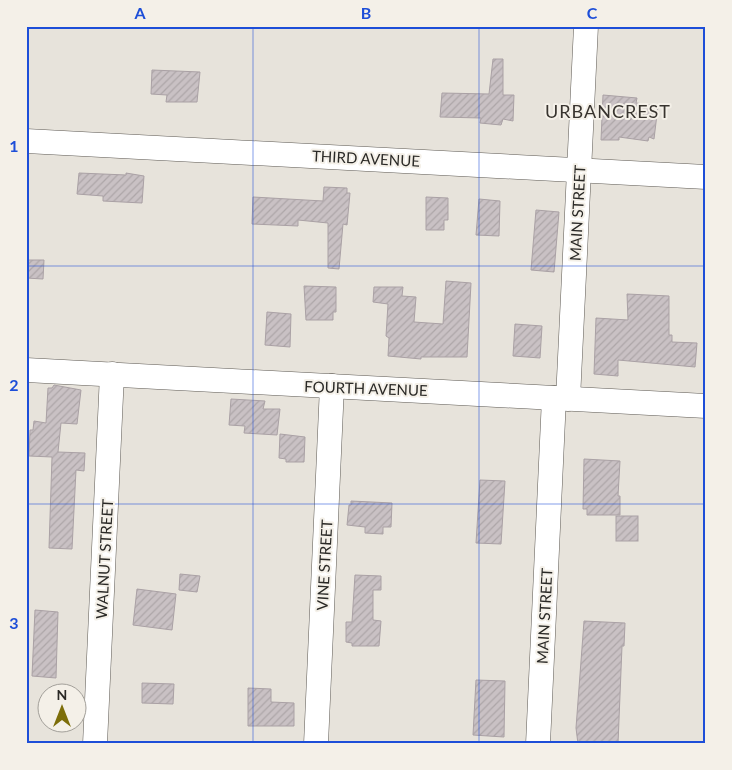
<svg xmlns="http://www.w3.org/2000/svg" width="732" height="770" font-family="Lato,sans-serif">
	<defs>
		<pattern id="building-hatch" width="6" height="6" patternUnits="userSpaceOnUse" patternTransform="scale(1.25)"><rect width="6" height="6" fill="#c9c1c4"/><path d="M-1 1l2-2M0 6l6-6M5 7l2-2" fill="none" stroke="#ada6a8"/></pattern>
	</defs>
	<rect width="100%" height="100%" fill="#e7e3db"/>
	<g fill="url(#building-hatch)" stroke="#aaa1a5">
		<polygon points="493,59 503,59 503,95 514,95 513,121 503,119 501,125 480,123 481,118 440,117 442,93 489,94"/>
		<polygon points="152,70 200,72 197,102 166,102 167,95 151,94"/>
		<polygon points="603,95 637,98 636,103 658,106 654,139 649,137 648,141 619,137 619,140 601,140"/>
		<polygon points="79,173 126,175 126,173 144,176 142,203 103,201 103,196 77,194"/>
		<polygon points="324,187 347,188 347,193 350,193 347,225 343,224 339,269 328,268 328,223 298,220 298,226 252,224 253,197 323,201"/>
		<polygon points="426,197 448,198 448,220 444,220 444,230 426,230"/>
		<polygon points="479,199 500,201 499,236 476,235"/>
		<polygon points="536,210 559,212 554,272 531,270"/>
		<polygon points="26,260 44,260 43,279 26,278"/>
		<polygon points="446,281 471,283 467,357 421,357 421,359 388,356 389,338 386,336 388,304 373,302 374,287 403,287 402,296 416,297 414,322 443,324"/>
		<polygon points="304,286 336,287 336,312 333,312 333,320 306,320"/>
		<polygon points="627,294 669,296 669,335 672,335 672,342 697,343 695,367 618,360 618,376 594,374 596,318 628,320"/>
		<polygon points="267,312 291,314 290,347 265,345"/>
		<polygon points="515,324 542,326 540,358 513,356"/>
		<polygon points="54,385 81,390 77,424 61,423 58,452 85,453 84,471 76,470 72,549 49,548 52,457 29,456 30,430 33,430 34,421 46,423 48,388 52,388"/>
		<polygon points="231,399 265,401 263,409 280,409 277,435 244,433 245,426 229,425"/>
		<polygon points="280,434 305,437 304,462 286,462 286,459 279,458"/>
		<polygon points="584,459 620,461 618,496 620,496 620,515 587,515 587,509 583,509"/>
		<polygon points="480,480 505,481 501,544 476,543"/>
		<polygon points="351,501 392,503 391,527 383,527 383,534 365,533 365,527 347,525 349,505 351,505"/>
		<rect x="616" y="516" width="22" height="25"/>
		<polygon points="180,574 200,576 197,592 179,590"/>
		<polygon points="355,575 381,576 381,590 373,590 373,620 381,621 379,646 352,646 352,643 346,642 346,622 352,622"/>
		<polygon points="137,589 176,594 172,630 133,625"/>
		<polygon points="35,610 58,612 56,678 32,676"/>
		<polygon points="584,621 625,623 624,646 622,646 618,744 578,744 576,728"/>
		<polygon points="476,680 505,681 504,737 473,735"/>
		<polygon points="142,683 174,684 173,704 142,703"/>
		<polygon points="248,688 271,689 271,702 294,703 294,726 248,726"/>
	</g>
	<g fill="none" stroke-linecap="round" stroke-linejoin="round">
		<g stroke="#5e5a54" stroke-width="25">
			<g id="minor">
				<polyline points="26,141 706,177"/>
				<polyline points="26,370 706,406"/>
				<polyline points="568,399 586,26"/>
				<polyline points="95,744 112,374"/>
				<polyline points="316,744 332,386"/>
				<polyline points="538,744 554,398"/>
			</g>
		</g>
		<use href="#minor" stroke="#fff" stroke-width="24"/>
	</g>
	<path fill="none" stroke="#1d4ed8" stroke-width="1" stroke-opacity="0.55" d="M253,26V744M479,26V744M26,266H706M26,504H706"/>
	<g text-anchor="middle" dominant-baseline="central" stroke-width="4" stroke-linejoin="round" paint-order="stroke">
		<g font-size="15" fill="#2a2926" stroke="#f4f0e8">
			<text transform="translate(366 158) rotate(3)">THIRD AVENUE</text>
			<text transform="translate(577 213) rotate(-87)">MAIN STREET</text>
			<text transform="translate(366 388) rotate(2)">FOURTH AVENUE</text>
			<text transform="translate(104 559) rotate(-87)">WALNUT STREET</text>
			<text transform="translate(324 565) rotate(-87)">VINE STREET</text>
			<text transform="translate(544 616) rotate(-87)">MAIN STREET</text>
		</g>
		<g font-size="18" letter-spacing="1" fill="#38342f" stroke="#f4f0e8">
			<text x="608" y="111">URBANCREST</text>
		</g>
	</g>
	<rect width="732" height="770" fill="none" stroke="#f4f0e8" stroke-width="55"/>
	<g transform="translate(62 708)"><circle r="24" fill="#f4f0e8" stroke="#a3a09a"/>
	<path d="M0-4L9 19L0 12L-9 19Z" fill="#7d6e0a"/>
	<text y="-8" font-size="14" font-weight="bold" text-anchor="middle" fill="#2a2926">N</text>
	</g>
	<rect x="28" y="28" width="676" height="714" fill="none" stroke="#1d4ed8" stroke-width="2"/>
	<g font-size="16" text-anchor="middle" font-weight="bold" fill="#1d4ed8">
		<text x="140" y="19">A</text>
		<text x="366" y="19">B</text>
		<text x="592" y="19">C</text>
		<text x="14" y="152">1</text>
		<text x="14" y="391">2</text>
		<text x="14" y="629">3</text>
	</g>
</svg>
